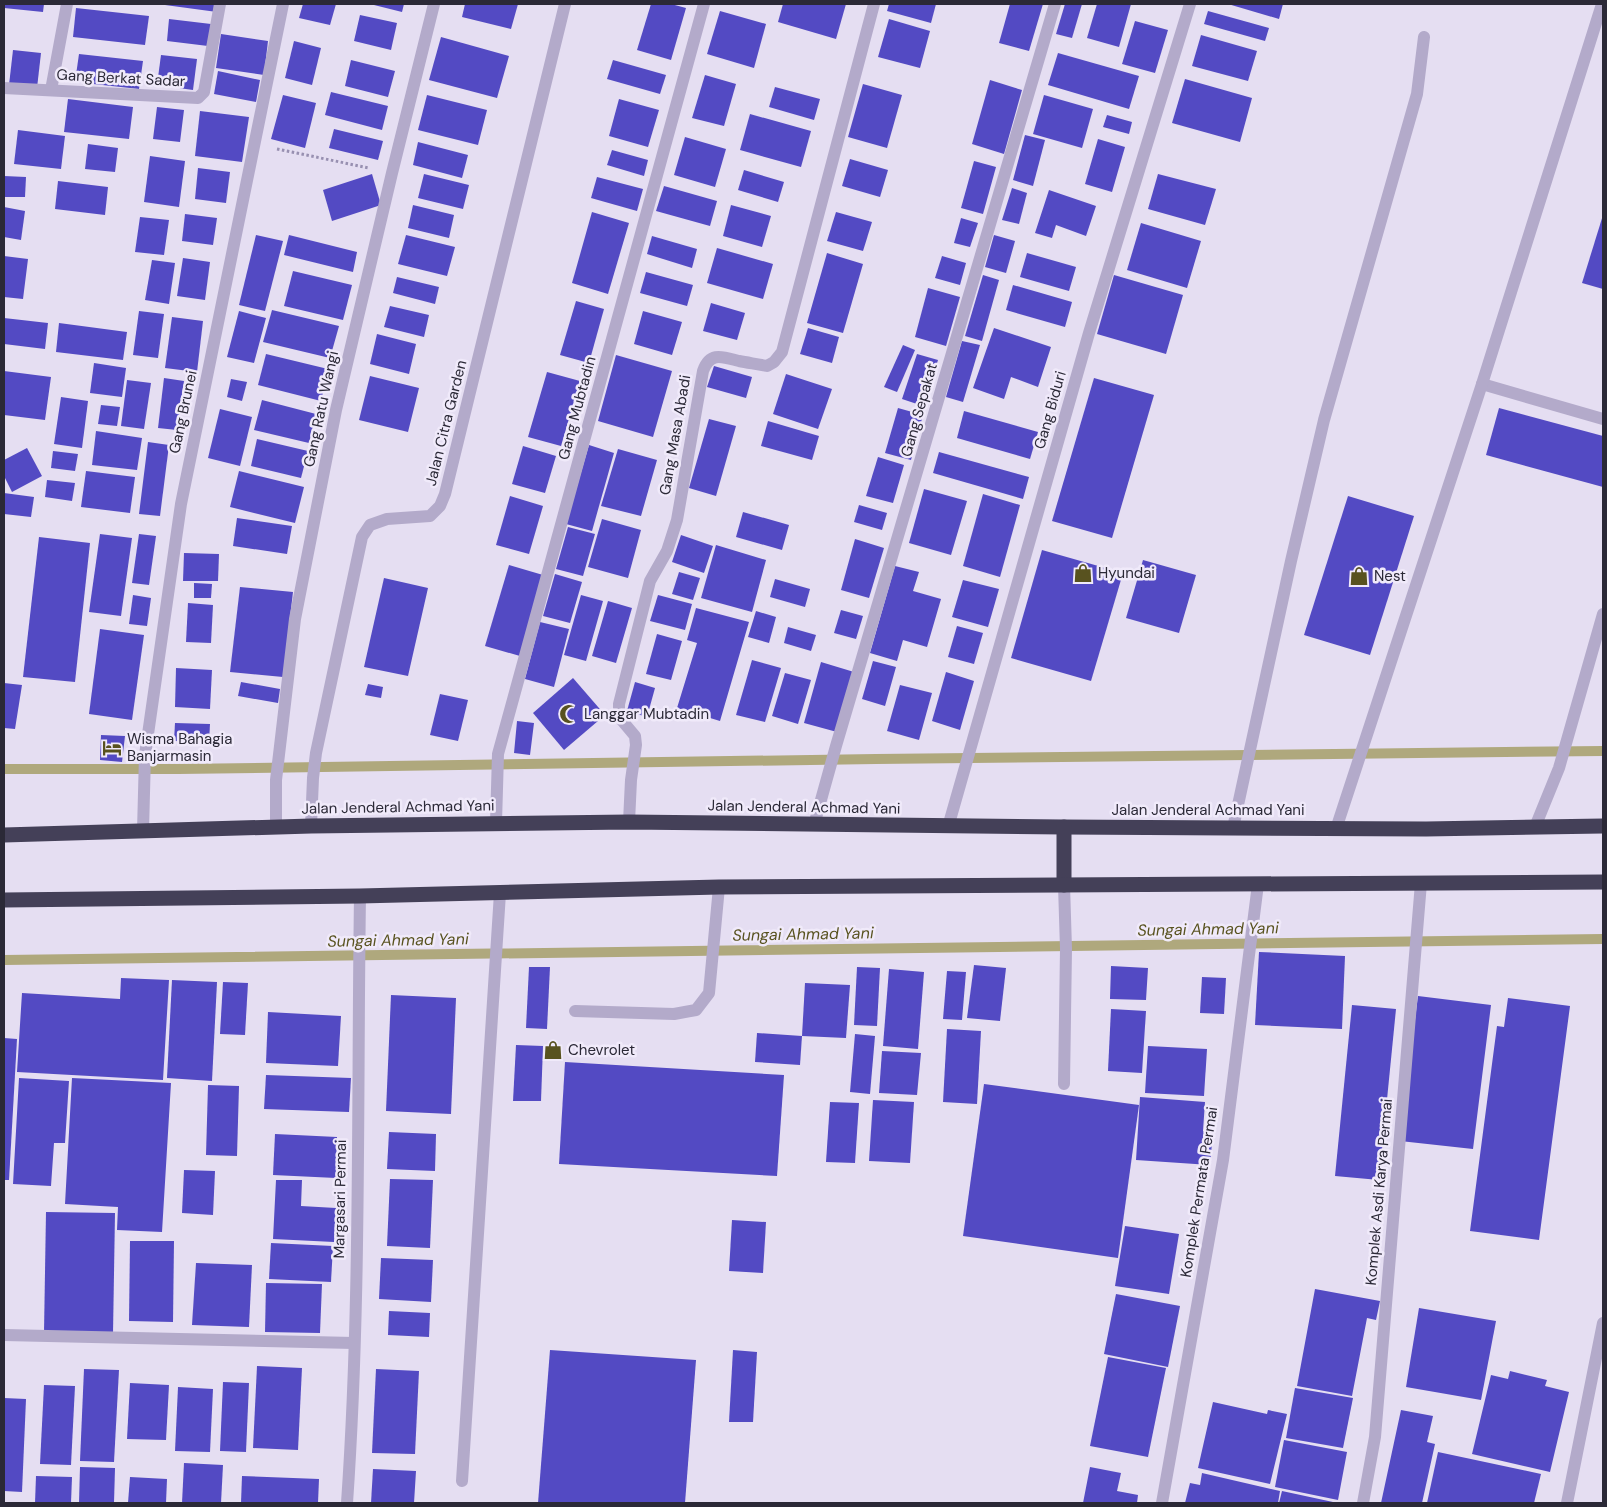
<svg xmlns="http://www.w3.org/2000/svg" width="1607" height="1507" font-family="'DM Sans',sans-serif">
	<rect width="100%" height="100%" fill="#e5def2"/>
	<g fill="none" stroke-linecap="round" stroke-linejoin="round">
		<g stroke="#afa87d" stroke-width="10">
			<polyline points="4,769 178,769 876,759 1603,751"/>
			<polyline points="4,960 1603,939"/>
		</g>
	</g>
	<g fill="#534ac3">
		<polygon points="4,4 44,4 43,12 4,8"/>
		<polygon points="165,4 218,4 217,12 165,5"/>
		<polygon points="303,4 336,4 330,25 299,18"/>
		<polygon points="370,4 404,4 402,12"/>
		<polygon points="465,4 518,4 511,29 462,17"/>
		<polygon points="651,4 671,4 686,8 671,60 637,50"/>
		<polygon points="783,4 846,4 836,39 778,22"/>
		<polygon points="889,4 936,4 931,23 887,11"/>
		<polygon points="1010,4 1043,4 1029,51 999,43"/>
		<polygon points="1065,4 1082,4 1072,38 1056,34"/>
		<polygon points="1097,4 1131,4 1119,47 1087,38"/>
		<polygon points="1228,4 1283,4 1279,19"/>
		<polygon points="76,8 149,16 145,45 73,37"/>
		<polygon points="720,11 766,24 754,68 707,54"/>
		<polygon points="1208,11 1269,28 1265,41 1204,24"/>
		<polygon points="360,15 397,23 391,50 354,41"/>
		<polygon points="169,19 211,24 208,46 167,41"/>
		<polygon points="889,19 930,31 920,68 878,57"/>
		<polygon points="1135,21 1168,30 1155,73 1122,64"/>
		<polygon points="221,34 268,41 264,75 216,68"/>
		<polygon points="1201,35 1257,51 1248,81 1192,66"/>
		<polygon points="441,37 509,56 497,98 429,80"/>
		<polygon points="294,41 321,48 312,85 285,78"/>
		<polygon points="13,50 41,53 37,88 9,85"/>
		<polygon points="1058,53 1139,76 1129,109 1048,85"/>
		<polygon points="79,54 143,61 139,89 75,82"/>
		<polygon points="161,55 197,59 193,90 157,85"/>
		<polygon points="351,60 395,71 388,97 345,86"/>
		<polygon points="613,60 666,75 660,94 607,79"/>
		<polygon points="218,71 260,80 256,102 214,94"/>
		<polygon points="705,75 736,84 724,126 692,118"/>
		<polygon points="1185,79 1252,98 1240,142 1172,123"/>
		<polygon points="990,80 1022,90 1004,154 972,144"/>
		<polygon points="863,84 902,95 887,148 848,137"/>
		<polygon points="775,87 820,99 814,120 769,107"/>
		<polygon points="331,92 388,106 382,130 325,115"/>
		<polygon points="283,95 316,103 305,148 271,139"/>
		<polygon points="427,95 487,110 478,145 418,130"/>
		<polygon points="1044,95 1093,109 1082,148 1033,134"/>
		<polygon points="68,99 133,107 129,139 64,132"/>
		<polygon points="619,99 659,110 648,147 609,136"/>
		<polygon points="157,107 184,110 180,142 153,139"/>
		<polygon points="200,111 249,117 242,162 195,156"/>
		<polygon points="750,114 811,131 801,167 740,150"/>
		<polygon points="1107,115 1132,122 1129,134 1103,127"/>
		<polygon points="334,129 383,141 378,160 329,148"/>
		<polygon points="18,130 65,136 61,169 14,164"/>
		<polygon points="1025,135 1045,140 1033,186 1013,180"/>
		<polygon points="685,137 726,149 715,187 674,175"/>
		<polygon points="1098,139 1125,147 1112,192 1085,184"/>
		<polygon points="418,142 468,155 462,178 413,165"/>
		<polygon points="88,144 118,148 115,172 85,169"/>
		<polygon points="612,150 648,160 644,176 607,165"/>
		<polygon points="150,156 185,161 179,207 144,202"/>
		<polygon points="850,159 888,170 880,197 842,186"/>
		<polygon points="974,161 996,167 983,214 961,208"/>
		<polygon points="198,168 230,172 226,203 195,199"/>
		<polygon points="744,170 784,182 778,202 738,190"/>
		<polygon points="372,174 381,205 332,221 323,190"/>
		<polygon points="424,174 469,185 463,209 418,198"/>
		<polygon points="1158,174 1216,189 1205,225 1148,209"/>
		<polygon points="4,176 26,177 25,197 4,197"/>
		<polygon points="597,177 643,189 637,211 591,198"/>
		<polygon points="58,181 108,187 105,215 55,209"/>
		<polygon points="664,186 717,201 710,226 656,211"/>
		<polygon points="1012,188 1027,193 1019,224 1002,220"/>
		<polygon points="1049,190 1096,206 1086,236 1056,225 1052,238 1035,233"/>
		<polygon points="413,205 454,215 449,238 408,228"/>
		<polygon points="731,205 771,216 762,247 723,236"/>
		<polygon points="4,207 25,211 21,240 4,237"/>
		<polygon points="592,212 629,223 608,294 572,283"/>
		<polygon points="836,212 872,222 863,251 827,241"/>
		<polygon points="185,214 217,218 213,245 182,241"/>
		<polygon points="1603,215 1603,289 1582,283"/>
		<polygon points="140,217 169,220 164,255 135,252"/>
		<polygon points="961,218 978,223 970,247 954,243"/>
		<polygon points="1141,223 1201,241 1187,288 1127,270"/>
		<polygon points="256,235 283,241 265,311 239,305"/>
		<polygon points="289,235 357,252 353,272 284,255"/>
		<polygon points="406,235 455,247 447,276 398,264"/>
		<polygon points="994,235 1015,241 1006,273 985,267"/>
		<polygon points="652,236 697,249 692,268 647,254"/>
		<polygon points="717,248 773,264 763,299 707,283"/>
		<polygon points="827,253 863,264 843,333 807,323"/>
		<polygon points="1027,253 1076,267 1069,291 1020,277"/>
		<polygon points="4,256 28,259 23,299 4,297"/>
		<polygon points="942,256 966,263 960,285 935,278"/>
		<polygon points="183,258 210,262 205,300 177,296"/>
		<polygon points="152,260 175,263 169,304 145,300"/>
		<polygon points="293,271 352,285 343,320 284,306"/>
		<polygon points="646,272 693,285 687,306 640,293"/>
		<polygon points="983,275 999,280 982,341 965,336"/>
		<polygon points="1114,275 1183,295 1166,354 1097,334"/>
		<polygon points="397,277 439,287 435,304 393,293"/>
		<polygon points="1013,285 1072,302 1065,327 1006,310"/>
		<polygon points="928,288 960,297 946,346 915,337"/>
		<polygon points="576,301 604,309 589,363 560,355"/>
		<polygon points="711,303 745,313 737,340 703,331"/>
		<polygon points="390,306 429,315 424,337 384,327"/>
		<polygon points="272,310 339,326 330,358 263,342"/>
		<polygon points="139,311 164,314 158,358 133,355"/>
		<polygon points="239,311 266,318 254,363 227,357"/>
		<polygon points="643,311 682,322 672,355 634,344"/>
		<polygon points="172,317 203,321 197,372 165,368"/>
		<polygon points="4,318 48,323 45,349 4,344"/>
		<polygon points="59,323 127,332 123,360 56,352"/>
		<polygon points="808,328 839,337 832,363 800,354"/>
		<polygon points="994,328 1051,347 1038,387 1011,377 1004,399 973,388"/>
		<polygon points="377,334 416,344 409,374 370,364"/>
		<polygon points="962,341 980,345 963,402 946,397"/>
		<polygon points="903,345 915,350 897,392 884,387"/>
		<polygon points="266,354 328,369 321,401 258,385"/>
		<polygon points="917,354 938,360 923,406 902,399"/>
		<polygon points="616,355 672,371 653,437 598,421"/>
		<polygon points="94,363 126,368 122,397 90,393"/>
		<polygon points="714,366 752,377 746,398 707,387"/>
		<polygon points="4,371 51,377 45,420 4,415"/>
		<polygon points="547,372 580,381 561,446 528,437"/>
		<polygon points="786,374 832,389 818,429 773,414"/>
		<polygon points="370,376 419,388 408,432 359,420"/>
		<polygon points="164,378 184,381 177,430 158,428"/>
		<polygon points="1094,378 1154,395 1112,538 1052,521"/>
		<polygon points="231,379 247,382 242,401 227,397"/>
		<polygon points="127,380 151,383 144,429 121,426"/>
		<polygon points="61,397 88,401 82,448 54,444"/>
		<polygon points="262,400 316,414 309,443 254,430"/>
		<polygon points="101,405 120,407 117,426 98,424"/>
		<polygon points="898,408 923,415 911,460 885,453"/>
		<polygon points="1499,408 1603,436 1603,487 1486,455"/>
		<polygon points="220,409 252,417 240,466 208,458"/>
		<polygon points="964,411 1038,432 1030,459 957,438"/>
		<polygon points="709,419 736,426 716,496 689,488"/>
		<polygon points="768,421 819,436 812,460 761,446"/>
		<polygon points="96,431 142,438 137,470 92,465"/>
		<polygon points="257,439 308,451 301,478 251,466"/>
		<polygon points="148,442 169,445 160,516 139,514"/>
		<polygon points="589,445 614,453 592,531 566,524"/>
		<polygon points="523,446 556,456 545,493 512,484"/>
		<polygon points="27,448 42,476 12,492 4,476 4,460"/>
		<polygon points="618,449 657,460 641,516 601,506"/>
		<polygon points="53,451 78,454 75,471 51,468"/>
		<polygon points="939,452 1029,477 1023,499 933,473"/>
		<polygon points="878,457 904,465 893,503 866,496"/>
		<polygon points="86,471 135,477 130,513 81,507"/>
		<polygon points="239,471 304,487 295,523 230,507"/>
		<polygon points="47,480 75,483 72,501 45,497"/>
		<polygon points="924,489 967,501 951,555 909,543"/>
		<polygon points="4,493 34,497 31,517 4,514"/>
		<polygon points="983,494 1020,505 1000,577 963,566"/>
		<polygon points="510,496 543,506 529,554 496,545"/>
		<polygon points="1348,496 1414,516 1370,655 1304,635"/>
		<polygon points="859,505 887,513 882,530 854,522"/>
		<polygon points="743,512 789,525 782,550 736,537"/>
		<polygon points="237,518 292,526 287,554 233,546"/>
		<polygon points="602,519 641,530 628,578 588,567"/>
		<polygon points="568,527 595,534 583,576 556,569"/>
		<polygon points="100,534 132,538 121,616 89,612"/>
		<polygon points="139,534 156,536 149,585 132,583"/>
		<polygon points="681,535 713,546 704,573 672,562"/>
		<polygon points="39,537 90,543 75,682 23,677"/>
		<polygon points="855,539 884,548 869,598 841,590"/>
		<polygon points="716,545 766,560 752,612 701,598"/>
		<polygon points="1042,550 1123,573 1091,681 1011,658"/>
		<polygon points="184,553 219,554 218,581 183,581"/>
		<polygon points="1143,560 1196,575 1179,633 1126,618"/>
		<polygon points="509,565 543,575 520,656 485,646"/>
		<polygon points="895,566 919,572 913,591 941,599 927,647 903,640 897,661 870,653"/>
		<polygon points="679,572 700,578 693,600 672,594"/>
		<polygon points="555,574 582,582 570,623 543,616"/>
		<polygon points="384,578 428,588 408,676 364,667"/>
		<polygon points="775,579 810,589 805,607 770,597"/>
		<polygon points="963,580 999,589 988,627 952,617"/>
		<polygon points="194,583 212,584 211,598 194,598"/>
		<polygon points="240,587 293,592 283,677 230,672"/>
		<polygon points="133,595 151,598 147,626 129,624"/>
		<polygon points="581,595 603,601 586,661 564,655"/>
		<polygon points="658,595 692,604 685,630 650,621"/>
		<polygon points="608,601 632,608 616,663 592,656"/>
		<polygon points="188,603 213,605 211,643 186,642"/>
		<polygon points="696,608 749,622 720,721 677,708 697,643 687,640"/>
		<polygon points="841,610 863,616 856,639 834,633"/>
		<polygon points="756,611 776,617 769,643 748,637"/>
		<polygon points="540,622 569,629 554,687 525,679"/>
		<polygon points="957,626 983,633 974,664 948,657"/>
		<polygon points="788,627 816,635 811,651 784,643"/>
		<polygon points="100,629 144,635 132,720 89,714"/>
		<polygon points="657,634 682,641 671,680 646,674"/>
		<polygon points="752,660 781,668 765,722 736,715"/>
		<polygon points="873,661 896,667 885,706 862,699"/>
		<polygon points="821,662 854,672 837,732 804,723"/>
		<polygon points="176,668 212,670 210,709 175,707"/>
		<polygon points="946,672 974,681 960,730 932,721"/>
		<polygon points="785,673 811,680 798,724 772,716"/>
		<polygon points="573,678 605,715 564,750 533,713"/>
		<polygon points="241,682 280,689 278,703 238,696"/>
		<polygon points="635,682 655,688 647,717 627,711"/>
		<polygon points="4,683 22,685 15,729 4,728"/>
		<polygon points="368,684 383,687 381,698 365,695"/>
		<polygon points="900,685 932,693 919,740 887,731"/>
		<polygon points="440,694 468,700 458,741 430,735"/>
		<polygon points="517,721 534,723 530,755 514,753"/>
		<polygon points="175,723 210,724 209,742 174,741"/>
		<polygon points="101,735 125,736 122,762 100,760"/>
		<polygon points="1259,952 1345,956 1342,1029 1255,1025"/>
		<polygon points="974,965 1006,968 1000,1021 967,1018"/>
		<polygon points="1111,966 1148,968 1146,1000 1110,999"/>
		<polygon points="529,967 550,967 547,1029 526,1028"/>
		<polygon points="857,967 880,968 877,1026 854,1025"/>
		<polygon points="889,969 924,972 918,1049 883,1046"/>
		<polygon points="947,971 966,972 962,1020 943,1019"/>
		<polygon points="1202,977 1226,978 1224,1014 1200,1013"/>
		<polygon points="121,978 169,980 163,1080 17,1072 22,993 120,999"/>
		<polygon points="172,980 217,982 212,1081 167,1078"/>
		<polygon points="223,982 248,983 245,1035 220,1034"/>
		<polygon points="805,983 850,985 846,1038 802,1036"/>
		<polygon points="391,995 456,998 451,1114 386,1111"/>
		<polygon points="1418,996 1491,1005 1473,1149 1400,1141"/>
		<polygon points="1508,998 1570,1006 1539,1240 1470,1231 1497,1026 1504,1027"/>
		<polygon points="1352,1005 1396,1009 1379,1180 1335,1176"/>
		<polygon points="1111,1009 1146,1011 1142,1073 1108,1071"/>
		<polygon points="268,1012 341,1016 338,1066 266,1063"/>
		<polygon points="947,1029 981,1031 977,1104 943,1102"/>
		<polygon points="757,1033 802,1036 800,1065 755,1062"/>
		<polygon points="855,1034 875,1036 870,1094 850,1092"/>
		<polygon points="4,1038 17,1039 9,1180 4,1180"/>
		<polygon points="516,1045 543,1046 541,1101 513,1101"/>
		<polygon points="1148,1046 1207,1049 1204,1096 1145,1093"/>
		<polygon points="882,1051 921,1053 917,1095 879,1093"/>
		<polygon points="565,1062 784,1075 777,1176 559,1164"/>
		<polygon points="266,1075 351,1078 349,1112 264,1109"/>
		<polygon points="19,1078 69,1081 65,1143 54,1143 51,1186 13,1184"/>
		<polygon points="72,1078 171,1083 162,1232 117,1230 118,1207 65,1204"/>
		<polygon points="984,1084 1139,1105 1118,1258 963,1236"/>
		<polygon points="208,1085 239,1086 237,1156 206,1155"/>
		<polygon points="1140,1097 1205,1102 1203,1131 1213,1132 1210,1165 1136,1160"/>
		<polygon points="873,1100 914,1102 910,1163 869,1161"/>
		<polygon points="830,1102 859,1103 855,1163 826,1162"/>
		<polygon points="389,1132 436,1134 435,1171 387,1169"/>
		<polygon points="275,1134 337,1137 336,1178 273,1175"/>
		<polygon points="184,1170 215,1171 213,1215 182,1213"/>
		<polygon points="390,1179 433,1180 430,1248 387,1246"/>
		<polygon points="276,1180 302,1180 301,1206 336,1208 334,1242 273,1239"/>
		<polygon points="46,1212 115,1213 113,1334 44,1333"/>
		<polygon points="732,1220 766,1222 763,1273 729,1271"/>
		<polygon points="1125,1226 1179,1234 1169,1294 1115,1286"/>
		<polygon points="130,1241 174,1241 173,1322 129,1321"/>
		<polygon points="271,1243 333,1246 331,1282 269,1279"/>
		<polygon points="381,1258 433,1260 431,1302 379,1299"/>
		<polygon points="196,1263 252,1265 249,1327 192,1325"/>
		<polygon points="266,1283 322,1284 320,1333 265,1332"/>
		<polygon points="1315,1289 1380,1301 1376,1320 1367,1318 1352,1396 1297,1386"/>
		<polygon points="1116,1294 1180,1306 1168,1367 1104,1354"/>
		<polygon points="1419,1308 1496,1321 1481,1400 1406,1387"/>
		<polygon points="389,1311 430,1313 429,1337 388,1335"/>
		<polygon points="550,1350 696,1360 685,1503 538,1503"/>
		<polygon points="733,1350 757,1352 753,1422 729,1422"/>
		<polygon points="1108,1357 1166,1368 1148,1457 1090,1446"/>
		<polygon points="257,1366 302,1368 298,1450 253,1448"/>
		<polygon points="84,1369 119,1370 114,1462 80,1461"/>
		<polygon points="376,1369 419,1371 415,1454 372,1453"/>
		<polygon points="1510,1371 1547,1380 1545,1386 1569,1392 1550,1472 1472,1454 1491,1375 1508,1379"/>
		<polygon points="223,1382 249,1383 246,1452 220,1451"/>
		<polygon points="130,1383 169,1385 166,1440 127,1439"/>
		<polygon points="44,1385 75,1386 71,1465 40,1464"/>
		<polygon points="178,1387 213,1389 210,1452 175,1451"/>
		<polygon points="1295,1388 1353,1398 1343,1448 1286,1438"/>
		<polygon points="4,1398 26,1399 22,1492 4,1491"/>
		<polygon points="1213,1402 1267,1414 1268,1410 1287,1414 1270,1484 1198,1468"/>
		<polygon points="1401,1410 1433,1416 1427,1442 1435,1444 1422,1503 1381,1503"/>
		<polygon points="1284,1440 1347,1452 1338,1500 1275,1487"/>
		<polygon points="1438,1452 1541,1474 1534,1503 1427,1503"/>
		<polygon points="184,1463 223,1465 221,1503 182,1503"/>
		<polygon points="80,1467 115,1468 114,1503 79,1503"/>
		<polygon points="1090,1467 1121,1473 1117,1491 1138,1495 1137,1503 1083,1503"/>
		<polygon points="373,1469 416,1471 414,1503 371,1503"/>
		<polygon points="1202,1473 1280,1491 1278,1503 1185,1503 1190,1483 1200,1485"/>
		<polygon points="36,1476 72,1477 71,1503 35,1503"/>
		<polygon points="242,1476 319,1479 318,1503 241,1503"/>
		<polygon points="130,1477 167,1479 166,1503 128,1503"/>
		<polygon points="1282,1491 1333,1502 1333,1503 1279,1503"/>
	</g>
	<g fill="none" stroke-linecap="round" stroke-linejoin="round">
		<polyline stroke="#9890b1" stroke-width="3" stroke-dasharray="2.5 2.5" stroke-linecap="butt" points="277,149 369,168"/>
		<g stroke="#b3aaca" stroke-width="12">
			<polyline points="1482,384 1603,419"/>
			<polyline points="1535,827 1559,768 1603,614"/>
			<polyline points="1233,828 1291,561 1324,420 1417,94 1424,37"/>
			<polyline points="1336,829 1482,384 1602,4"/>
			<polyline points="1064,885 1066,949 1064,1084"/>
			<polyline points="575,1011 674,1014 696,1010 709,993 719,887"/>
		</g>
		<g stroke="#b3aaca" stroke-width="12">
			<polyline points="4,88 198,98 204,92 220,4"/>
			<polyline points="51,90 67,4"/>
			<path d="M629,822L631,780L636,745L635,736L619,717V704L650,581L667,551L677,520L703,371C710,351 723,357 739,361C749,363 758,364 767,366L774,362L782,352L874,4"/>
			<polyline points="496,823 498,754 704,4"/>
			<polyline points="814,825 836,746 1055,4"/>
			<polyline points="311,826 313,778 316,753 362,537 370,525 387,519 430,516 440,506 445,494 565,4"/>
			<polyline points="276,827 276,780 295,619 336,410 392,173 434,4"/>
			<polyline points="948,827 1089,333 1190,4"/>
			<polyline points="143,831 145,755 181,504 283,4"/>
			<polyline points="4,1335 354,1343"/>
			<polyline points="462,1481 500,893"/>
			<path d="M347,1503C361,1301 357,1098 360,896"/>
			<polyline points="1162,1503 1223,1160 1258,884"/>
			<polyline points="1363,1503 1375,1437 1421,883"/>
			<polyline points="1567,1503 1603,1323"/>
		</g>
		<g stroke="#444058" stroke-width="15">
			<polyline points="4,835 311,826 629,822 1064,827 1426,829 1603,826"/>
			<polyline points="1064,885 1064,827"/>
			<polyline points="4,900 360,896 719,887 1603,882"/>
		</g>
	</g>
	<defs>
		<g id="shop-bare" transform="scale(1.5)"><path d="M-5-2.5h2.3a2.7 3.5 0 0 1 5.4 0H5L5.5 6h-11ZM-1.5-2.5h3a1.5 2.3 0 0 0-3 0Z" fill="#58521f" stroke="#f0eafa" stroke-width="2.5" paint-order="stroke"/></g>
		<g id="mosque-bare" transform="scale(1.5)"><path d="M3.5-4.9A6 6 0 1 0 3.5 4.9A5 5 0 1 1 3.5-4.9Z" fill="#58521f" stroke="#f0eafa" stroke-width="2.5" paint-order="stroke"/></g>
		<g id="hotel-bare" transform="scale(1.5)"><path d="M-6-4.5h1.5V1H6V5H4.5V3h-9V5H-6ZM-4 0a1.8 1.8 0 1 1 3.6 0ZM.5 0V-2.5h3Q6-2.5 6 0Z" fill="#58521f" stroke="#f0eafa" stroke-width="2.5" paint-order="stroke"/></g>
	</defs>
	<g fill-rule="evenodd">
		<use href="#shop-bare" x="1083" y="573"/>
		<use href="#shop-bare" x="1359" y="576"/>
		<use href="#mosque-bare" x="569" y="714"/>
		<use href="#hotel-bare" x="112" y="748"/>
		<use href="#shop-bare" x="553" y="1050"/>
	</g>
	<g text-anchor="middle" dominant-baseline="central" stroke-width="5" stroke-linejoin="round" paint-order="stroke">
		<g font-size="15" fill="#2b2937" stroke="#f0eafa">
			<text transform="translate(121 78) rotate(3)">Gang Berkat Sadar</text>
			<text transform="translate(577 408) rotate(-75)">Gang Mubtadin</text>
			<text transform="translate(321 409) rotate(-78)">Gang Ratu Wangi</text>
			<text transform="translate(919 410) rotate(-74)">Gang Sepakat</text>
			<text transform="translate(1050 410) rotate(-74)">Gang Biduri</text>
			<text transform="translate(183 412) rotate(-78)">Gang Brunei</text>
			<text transform="translate(446 423) rotate(-76)">Jalan Citra Garden</text>
			<text transform="translate(675 435) rotate(-80)">Gang Masa Abadi</text>
			<text transform="translate(398 807) rotate(-1)">Jalan Jenderal Achmad Yani</text>
			<text transform="translate(804 807) rotate(1)">Jalan Jenderal Achmad Yani</text>
			<text x="1208" y="810">Jalan Jenderal Achmad Yani</text>
			<text transform="translate(1199 1192) rotate(-81)">Komplek Permata Permai</text>
			<text transform="translate(1379 1192) rotate(-85)">Komplek Asdi Karya Permai</text>
			<text transform="translate(340 1199) rotate(-89)">Margasari Permai</text>
		</g>
		<g font-size="15" fill="#2b2937" stroke="#f0eafa" text-anchor="start">
			<text x="1098" y="573">Hyundai</text>
			<text x="1374" y="576">Nest</text>
			<text x="584" y="714">Langgar Mubtadin</text>
			<text x="127" y="739">Wisma Bahagia<tspan x="127" dy="17">Banjarmasin</tspan></text>
			<text x="568" y="1050">Chevrolet</text>
		</g>
		<g font-size="16" font-style="italic" fill="#58521f" stroke="#f0eafa">
			<text transform="translate(1208 929) rotate(-1)">Sungai Ahmad Yani</text>
			<text transform="translate(803 934) rotate(-1)">Sungai Ahmad Yani</text>
			<text transform="translate(398 940) rotate(-1)">Sungai Ahmad Yani</text>
		</g>
	</g>
	<rect width="1607" height="1507" fill="none" stroke="#2b2937" stroke-width="10"/>
</svg>
